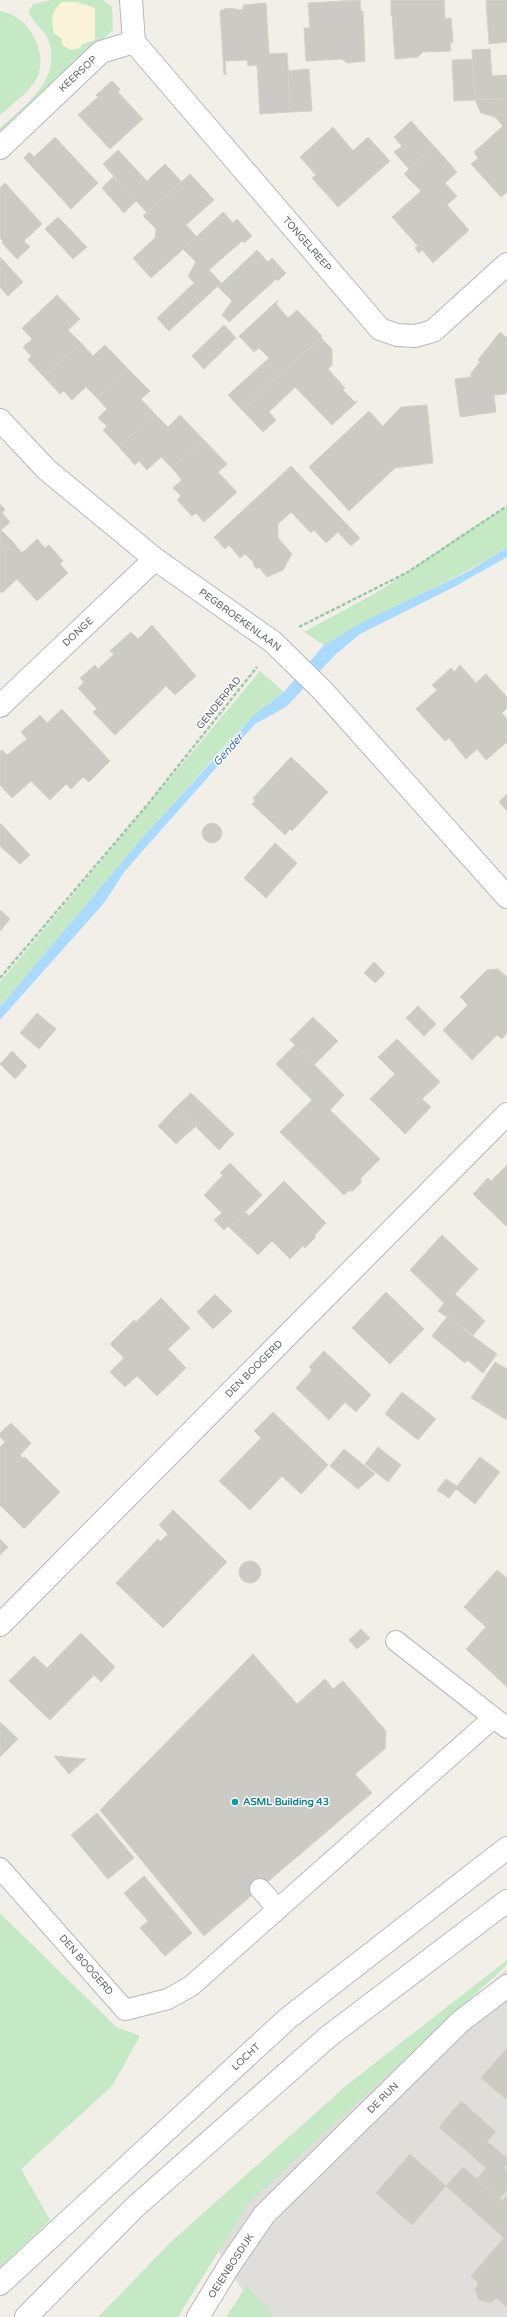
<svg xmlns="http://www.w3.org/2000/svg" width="507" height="2317" font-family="'Varela Round',sans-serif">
	<rect width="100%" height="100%" fill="#f1efe8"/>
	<polygon fill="#e0deda" points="507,1969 507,2317 259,2317 207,2233"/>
	<g fill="#c5e8c5" fill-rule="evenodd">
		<path d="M51,0H103L112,7L113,30L0,134V128C27,104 66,76 46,35C41,27 29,19 29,10L34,4ZM95,30V40L82,44L62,43V39L59,36Z"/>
		<path d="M0,11C28,15 49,52 37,78C30,92 11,105 0,115Z"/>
		<path d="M507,507V548C448,584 384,610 324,645L304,632L381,590L476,525Z"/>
		<path d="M260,671L284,692C245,719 215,757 184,792C121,862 61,935 0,1007V982Z"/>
		<polygon points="0,1913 116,2027 140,2036 112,2086 21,2169 50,2220 0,2268"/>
		<polygon points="507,1960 507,1965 249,2202 178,2317 98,2317 172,2241 347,2085"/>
		<polygon points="247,2285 269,2310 273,2317 226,2317"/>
	</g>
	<path fill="#fbf3d9" d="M62,2H76L95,8V40L82,44L80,48L72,50L63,46L62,39L54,33C51,19 51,12 62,2Z"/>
	<polygon fill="#aadaff" points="507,548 507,557 454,587 360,634 335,655 286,707 255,724 154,838 125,871 104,903 0,1020 0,1007 138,843 255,714 284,692 324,645 363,622 467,572"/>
	<g fill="#cccac5" stroke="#d6d1c6">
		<polygon points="360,0 361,12 363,11 365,61 347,63 342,59 306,61 304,28 310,28 308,3"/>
		<polygon points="391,0 444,0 445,19 451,18 453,42 450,43 451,51 423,52 418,57 395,59 392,15 391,16"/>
		<polygon points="486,0 507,0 507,42 489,44"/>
		<polygon points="266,3 269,54 287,53 291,112 260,114 257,65 248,66 247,60 225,61 226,74 224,74 220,11 227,8 243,10 243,5"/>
		<polygon points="490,49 492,76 507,75 507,98 475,100 472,50"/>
		<polygon points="472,59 475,100 454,101 452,60"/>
		<polygon points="309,69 312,111 291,112 288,71"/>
		<polygon points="112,81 120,89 118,92 143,119 110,149 78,115 98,97 96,95"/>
		<polygon points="507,98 507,192 501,197 471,164 478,158 474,152 503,126 495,117 481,113 475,100"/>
		<polygon points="411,121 434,146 409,169 394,152 402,146 394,137"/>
		<polygon points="333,127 353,151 368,137 390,161 338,207 312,178 316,175 300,157"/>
		<polygon points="55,137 98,183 71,209 24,158 29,152 34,157"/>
		<polygon points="434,146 457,172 445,183 457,196 447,205 469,230 433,263 422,250 419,253 415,248 418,246 392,217 421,191 404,174"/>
		<polygon points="118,150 147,181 165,164 181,181 147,213 103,164"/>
		<polygon points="190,174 214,200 186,225 197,237 151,278 133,258 155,238 156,229 143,216"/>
		<polygon points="114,176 136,201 124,213 102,188"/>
		<polygon points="5,183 42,224 24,241 30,247 17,259 2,243 3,241 0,238 0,188"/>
		<polygon points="223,212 233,223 237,219 252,236 244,243 242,241 209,270 221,283 169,331 157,318 194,283 188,276 196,262 183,249"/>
		<polygon points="58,217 87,247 73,259 45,229"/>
		<polygon points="257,250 268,262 272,258 286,273 278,281 276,279 229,322 222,315 232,301 218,287"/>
		<polygon points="0,257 23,282 8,296 0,287"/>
		<polygon points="57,295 80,319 68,330 81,343 44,377 28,360 31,356 23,347 32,339 22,328"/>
		<polygon points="278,300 276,304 288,318 297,310 322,336 242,410 228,395 269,358 259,348 254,352 239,336"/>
		<polygon points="224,325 236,338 204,369 192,356"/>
		<polygon points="500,332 507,338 507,391 505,394 494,395 496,412 460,417 455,379 471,377 471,373 480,362 478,360"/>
		<polygon points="322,336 321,338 332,349 332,365 328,369 345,388 343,390 355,402 358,401 332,425 295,387 269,412 276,420 263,432 242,410"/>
		<polygon points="81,343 93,356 105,345 128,369 97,398 86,387 72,400 64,391 60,394 44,377"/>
		<polygon points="128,369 150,391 141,399 155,414 119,447 103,430 107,426 98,418 107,409 97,398"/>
		<polygon points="427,405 433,463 395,468 349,511 309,467 369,411 383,426 401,407"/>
		<polygon points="155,414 168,427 180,415 203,439 172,468 161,457 147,470 139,461 135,465 119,447"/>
		<polygon points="203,439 227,464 218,472 237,492 204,522 196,513 192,516 177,500 181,496 173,488 182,480 172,468"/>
		<polygon points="291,466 360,538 351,546 338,532 326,543 314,530 311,533 291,512 278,524 278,538 292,554 283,570 267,577 259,567 257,569 253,565 254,563 245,554 240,558 229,545 225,549 214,537"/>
		<polygon points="0,504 5,509 2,513 10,522 1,530 12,541 0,552"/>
		<polygon points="37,539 45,548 49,545 63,561 60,564 68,573 37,601 17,579 2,593 0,591 0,552 12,541 22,553"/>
		<polygon points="152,625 196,676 175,695 166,686 115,735 93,712 97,709 78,688 84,682 80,678 95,665 98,669 114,654 110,651 131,632 138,639"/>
		<polygon points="460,665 476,683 486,674 507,697 507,708 502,713 507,719 507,742 486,760 477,749 466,759 449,738 445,741 416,709 437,690 432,685 451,668 454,672"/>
		<polygon points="62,709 110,761 89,782 83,777 71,789 66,784 50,800 31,781 12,798 0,785 0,752 2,750 7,755 27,739 21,732 40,715 47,723"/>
		<polygon points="291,757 328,792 292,831 290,829 285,835 252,804 255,801 253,798"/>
		<polygon points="507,794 507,811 499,802"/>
		<circle cx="212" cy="833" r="10"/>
		<polygon points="0,823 30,855 20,864 0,846"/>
		<polygon points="275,843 297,863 266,898 244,878"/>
		<polygon points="0,910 10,919 0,931"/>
		<polygon points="374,962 385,973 375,983 364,973"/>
		<polygon points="498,969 507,977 507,1033 502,1039 497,1035 472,1060 443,1030 468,1005 460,997 487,970"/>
		<polygon points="418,1006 436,1024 424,1036 406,1018"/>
		<polygon points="37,1013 56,1029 39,1049 20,1033"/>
		<polygon points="313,1017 338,1041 314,1065 290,1040"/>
		<polygon points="397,1039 440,1082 422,1099 431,1107 405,1134 370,1099 395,1074 378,1057"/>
		<polygon points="295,1045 344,1095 330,1110 380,1159 361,1178 361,1183 353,1191 348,1191 344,1195 280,1132 312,1100 276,1064"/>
		<polygon points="12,1051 27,1066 15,1079 0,1064"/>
		<polygon points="191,1093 234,1134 219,1150 176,1107"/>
		<polygon points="176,1107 196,1126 176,1144 158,1126"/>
		<polygon points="230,1163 262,1195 230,1228 228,1226 224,1230 214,1220 222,1213 204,1195 223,1175 220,1173"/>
		<polygon points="507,1165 507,1224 506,1226 473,1194 488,1178 491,1181"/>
		<polygon points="284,1181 326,1223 314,1236 316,1237 305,1248 303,1246 290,1259 272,1241 258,1255 230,1228 245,1212 249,1216"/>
		<polygon points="442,1235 478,1269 455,1294 485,1321 473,1335 438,1311 444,1303 410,1270"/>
		<polygon points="386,1292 424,1329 390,1364 352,1328"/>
		<polygon points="215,1294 232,1311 213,1329 197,1312"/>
		<polygon points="161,1298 190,1328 168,1349 186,1368 157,1396 137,1376 125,1387 110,1372 124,1358 110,1344 134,1320 136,1322"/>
		<polygon points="447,1317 497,1354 483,1373 467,1360 465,1363 432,1336"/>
		<polygon points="324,1351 371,1395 356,1412 345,1402 329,1420 296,1388 312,1370 309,1367"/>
		<polygon points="495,1362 507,1369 507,1420 471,1398"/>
		<polygon points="402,1392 436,1419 418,1440 385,1414"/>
		<polygon points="273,1412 328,1465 301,1494 282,1476 250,1510 219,1481 261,1438 254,1431"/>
		<polygon points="11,1423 31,1443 20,1455 23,1458 25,1457 60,1492 24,1529 0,1505 0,1447 5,1442 0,1437 0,1433"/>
		<polygon points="378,1447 401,1465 388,1482 365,1464"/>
		<polygon points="344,1449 375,1474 358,1489 330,1466"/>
		<polygon points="480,1457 500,1472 475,1504 456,1489 449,1498 437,1490 446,1479 457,1486"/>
		<polygon points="173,1510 227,1562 163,1628 116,1583 158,1539 160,1542 168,1534 159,1525"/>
		<polygon points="0,1539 8,1547 0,1555"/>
		<circle cx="250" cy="1572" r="11"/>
		<polygon points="497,1570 507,1578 507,1687 466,1649 486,1627 464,1607"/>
		<polygon points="361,1629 370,1638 357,1649 349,1640"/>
		<polygon points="81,1633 115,1667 101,1682 94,1675 50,1720 9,1681 34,1656 47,1668"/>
		<polygon points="253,1654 297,1704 325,1679 333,1689 343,1681 386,1731 385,1749 355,1774 372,1793 204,1936 100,1810"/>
		<polygon points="0,1722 18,1739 0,1757"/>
		<polygon points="54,1756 86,1759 69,1774"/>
		<polygon points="97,1813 134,1858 108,1879 71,1835"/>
		<polygon points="144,1876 192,1933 165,1956 140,1928 148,1921 124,1893"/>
		<polygon points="507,2048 507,2100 481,2078"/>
		<polygon points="461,2101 496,2132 487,2141 507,2158 507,2165 504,2168 507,2170 507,2190 500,2198 477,2179 486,2168 439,2127"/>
		<polygon points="410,2154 446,2186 412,2225 376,2193"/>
		<polygon points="463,2167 507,2205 507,2234 504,2238 446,2186"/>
		<polygon points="507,2195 507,2205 502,2201"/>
		<polygon points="507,2234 507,2307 497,2298 490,2303 479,2300 475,2290 478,2282 471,2276"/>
	</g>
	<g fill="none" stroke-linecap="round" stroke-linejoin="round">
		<g stroke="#b5b8bc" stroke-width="22">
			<g id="lane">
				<polyline points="396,1641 507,1728"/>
				<polyline points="0,1868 125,2010 168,1999 191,1986 492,1719"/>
				<polyline points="260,1889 278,1909"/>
			</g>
		</g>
		<g stroke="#b5b8bc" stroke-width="24">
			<g id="street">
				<polyline points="134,42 380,329 397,335 415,336 433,331 507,264"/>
				<polyline points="0,148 101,52 134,42 131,0"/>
				<polyline points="0,420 47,470 155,559 273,642 323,691 507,897"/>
				<polyline points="0,706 155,559"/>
				<polyline points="0,1625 507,1114"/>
				<polyline points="198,2317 229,2266 264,2215 461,2021 507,1986"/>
			</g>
		</g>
		<g stroke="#b6babf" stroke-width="24">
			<g id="secondary">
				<polyline points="0,2284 287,2019 507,1848"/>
				<polyline points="26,2317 135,2207 329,2036 507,1901"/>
			</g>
		</g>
		<g stroke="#9cc7a9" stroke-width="2.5" stroke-dasharray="4 2" stroke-linecap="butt">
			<polyline points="299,627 408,572 507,506"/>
			<polyline points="0,978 148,804 257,667"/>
		</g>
		<use href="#lane" stroke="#fff" stroke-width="20"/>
		<use href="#street" stroke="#fff" stroke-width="22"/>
		<use href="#secondary" stroke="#fff" stroke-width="22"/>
	</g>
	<circle fill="#0f9aa8" stroke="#fff" stroke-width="1.5" cx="235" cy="1802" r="4"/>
	<g text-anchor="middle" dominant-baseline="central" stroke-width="3" stroke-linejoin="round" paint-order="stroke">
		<g font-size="10" fill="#5f6368" stroke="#fff">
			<text transform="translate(78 74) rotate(-43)">KEERSOP</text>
			<text transform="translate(307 244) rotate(49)">TONGELREEP</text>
			<text transform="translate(240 620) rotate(36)">PEGBROEKENLAAN</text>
			<text transform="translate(78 632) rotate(-43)">DONGE</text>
			<text transform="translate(219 703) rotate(-51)">GENDERPAD</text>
			<text transform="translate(254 1369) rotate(-45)">DEN BOOGERD</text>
			<text transform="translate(86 1965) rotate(49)">DEN BOOGERD</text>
			<text transform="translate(246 2057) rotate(-43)">LOCHT</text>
			<text transform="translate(383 2098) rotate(-45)">DE RUN</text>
			<text transform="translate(231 2266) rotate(-57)">OEIENBOSDIJK</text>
		</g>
		<g font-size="10" font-weight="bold" fill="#0d838f" stroke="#fff" text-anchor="start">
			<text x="243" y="1802">ASML Building 43</text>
		</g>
		<g font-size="11" font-style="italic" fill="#4174aa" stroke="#fff">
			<text transform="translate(228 750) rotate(-48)">Gender</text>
		</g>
	</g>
</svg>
